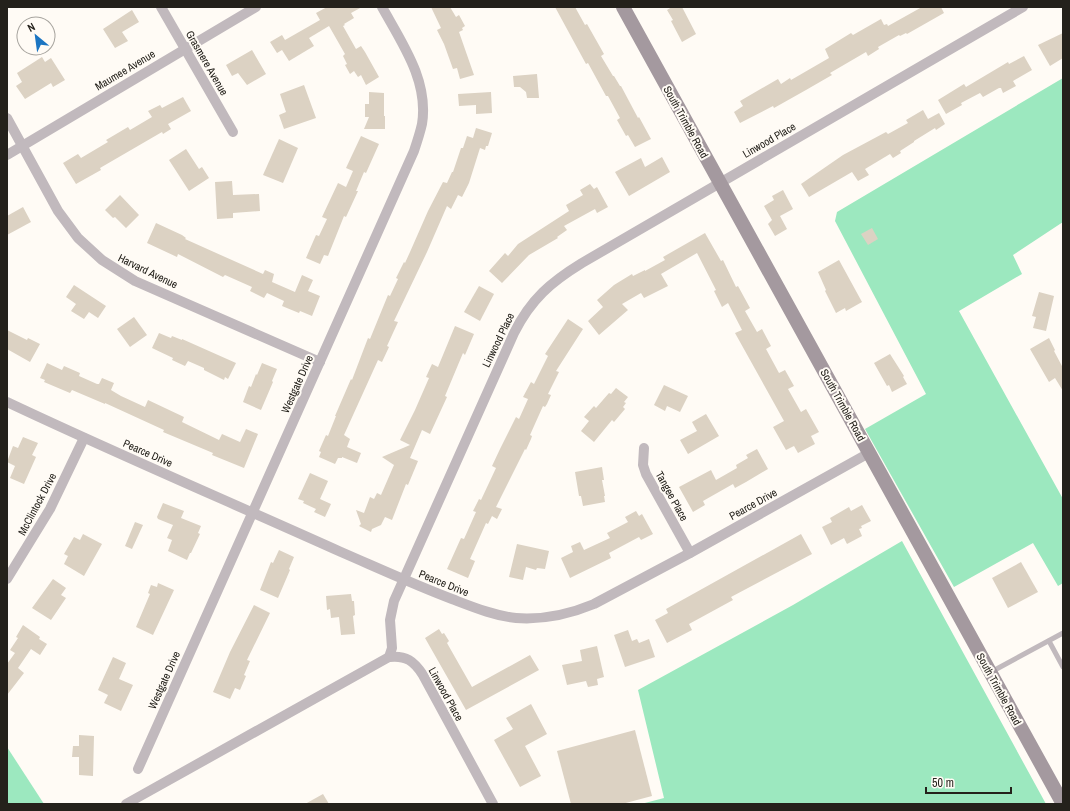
<svg xmlns="http://www.w3.org/2000/svg" width="1070" height="811" font-family="'Archivo Narrow',sans-serif">
	<rect width="100%" height="100%" fill="#fffbf5"/>
	<g fill="#9ce8bf">
		<polygon points="1063,78 1063,222 1013,255 1022,274 959,311 1063,499 1063,583 1058,586 1033,543 954,587 865,429 926,394 835,221 837,212"/>
		<polygon points="902,541 1046,804 641,804 664,798 638,690 793,605"/>
		<polygon points="7,747 44,804 7,804"/>
	</g>
	<g fill="#dcd2c3">
		<polygon points="327,7 362,7 351,13 354,18 344,24 345,25 343,26 356,49 361,46 365,52 379,77 366,85 361,75 358,77 354,71 350,74 345,65 347,64 343,56 345,54 329,26 309,38 314,46 289,61 282,50 277,53 270,42 282,35 285,40 320,20 316,13"/>
		<polygon points="431,7 450,7 456,17 459,15 465,26 462,28 463,30 459,32 474,75 460,79 457,68 453,69 444,44 437,30 441,28"/>
		<polygon points="555,7 575,7 585,25 587,24 604,54 601,56 613,76 614,76 620,86 621,86 638,118 639,117 651,139 635,147 628,135 626,136 617,120 620,118 608,96 606,96 588,63 586,64"/>
		<polygon points="672,7 682,7 696,34 682,42 671,21 673,20 667,10"/>
		<polygon points="922,7 941,7 944,13 907,34 906,33 900,36 899,35 878,47 879,49 868,56 866,52 830,73 832,75 806,90 774,108 773,106 740,123 734,112 743,106 740,101 778,79 781,84 790,78 791,80 829,58 825,49 851,33 853,35 881,19 884,25 887,24 888,26"/>
		<polygon points="132,10 139,22 122,32 128,41 115,48 103,29"/>
		<polygon points="1063,33 1063,58 1050,66 1038,45"/>
		<polygon points="252,50 266,74 247,85 238,73 232,76 226,65"/>
		<polygon points="1024,56 1032,70 1013,81 1016,86 1003,93 1001,88 999,88 983,97 980,93 961,103 962,105 946,114 938,100 964,84 966,87 1003,65 1008,62 1009,64"/>
		<polygon points="42,57 45,62 51,58 65,80 53,87 51,83 25,99 16,86 22,82 17,73"/>
		<polygon points="537,74 539,98 527,98 526,92 520,87 514,87 513,76"/>
		<polygon points="304,85 316,118 284,129 279,115 286,112 280,94"/>
		<polygon points="369,92 384,93 384,116 385,116 385,129 364,129 369,117 365,117 365,104 369,104"/>
		<polygon points="491,92 492,113 476,114 476,105 459,106 458,94"/>
		<polygon points="183,97 191,111 168,124 171,129 163,134 162,132 100,168 101,170 76,184 63,163 78,154 81,158 108,142 106,140 128,127 130,130 152,117 148,111 160,105 162,108"/>
		<polygon points="923,110 928,119 939,113 945,124 936,130 935,128 914,141 914,142 900,151 901,153 893,158 890,154 865,169 869,175 858,181 852,172 809,197 801,184 843,155 886,132 888,134 908,123 906,120"/>
		<polygon points="476,128 492,133 488,146 486,146 485,150 480,148 469,183 462,197 458,195 451,209 447,206 427,252 394,321 398,322 387,346 389,347 382,362 378,360 344,435 350,439 347,447 361,453 357,463 342,457 342,458 338,458 335,464 319,457 321,452 319,451 326,435 328,436 336,416 335,416 351,379 352,380 368,338 370,339 388,295 390,296 398,279 396,278 404,262 405,263 410,252 428,211 443,182 447,183 452,172 453,172 461,148 463,148 467,136 473,138"/>
		<polygon points="361,136 379,144 366,173 364,172 356,191 358,191 346,217 344,216 328,256 324,255 320,264 306,258 316,235 319,236 327,219 322,217 338,183 346,187 353,171 346,168"/>
		<polygon points="279,139 298,148 283,183 263,175"/>
		<polygon points="186,149 199,169 202,167 209,178 189,191 169,160"/>
		<polygon points="662,157 670,172 629,196 615,172 641,158 645,167"/>
		<polygon points="232,181 233,195 259,194 260,211 233,213 233,218 217,219 215,182"/>
		<polygon points="590,184 594,189 597,187 608,207 597,213 595,209 564,226 567,230 557,237 558,238 529,255 502,283 489,271 505,253 508,256 518,244 569,211 566,205 583,195 580,190"/>
		<polygon points="783,190 793,209 780,216 787,229 775,236 768,224 772,220 764,206 774,200 772,196"/>
		<polygon points="120,195 139,215 126,228 115,217 113,218 105,210"/>
		<polygon points="23,207 31,222 7,235 7,216"/>
		<polygon points="156,223 182,235 186,238 185,239 263,274 265,270 274,274 272,282 295,292 302,275 313,280 308,291 320,296 312,316 300,311 299,313 282,306 284,301 267,293 264,298 250,291 252,287 225,275 223,277 178,254 177,257 147,243"/>
		<polygon points="872,228 878,239 868,245 861,234"/>
		<polygon points="705,233 721,261 723,260 736,287 738,286 750,308 745,311 757,332 762,329 771,346 766,349 779,373 785,370 794,386 788,389 801,412 806,409 819,432 811,436 815,444 798,453 794,446 786,450 773,427 784,421 735,333 742,330 728,303 722,307 714,291 716,290 697,253 661,274 668,286 644,298 641,293 622,304 628,310 599,335 588,321 603,307 597,300 614,285 632,274 633,276 645,270 645,271 665,260 663,257"/>
		<polygon points="839,260 862,302 846,311 845,308 836,313 825,291 826,290 818,272"/>
		<polygon points="74,285 106,306 98,318 89,312 84,319 71,311 76,304 66,297"/>
		<polygon points="479,286 494,294 480,321 464,312"/>
		<polygon points="1039,292 1054,296 1046,331 1033,328 1036,317 1032,316"/>
		<polygon points="134,317 147,335 130,347 117,329"/>
		<polygon points="568,319 583,329 556,371 559,372 548,394 551,395 547,404 545,407 543,406 530,435 532,436 531,439 526,450 525,449 496,507 502,509 497,519 492,516 488,524 486,523 470,559 475,561 468,578 447,569 461,538 464,539 476,512 473,511 479,499 481,500 496,468 492,466 500,449 516,417 519,419 528,399 523,397 531,382 534,384 548,356 545,354"/>
		<polygon points="455,326 474,334 465,355 463,353 445,396 447,397 430,434 422,430 410,458 418,461 408,485 406,484 392,520 385,517 381,525 372,529 371,532 359,526 361,524 356,510 364,513 370,497 374,499 377,493 381,495 394,465 382,457 410,445 400,440 415,410 429,378 426,377 432,364 438,367"/>
		<polygon points="7,330 27,340 28,338 40,344 30,362 7,349"/>
		<polygon points="159,333 171,338 172,336 182,340 182,339 236,363 228,379 225,377 224,380 204,370 204,368 188,361 185,366 172,360 173,358 152,348"/>
		<polygon points="1049,338 1055,350 1054,351 1063,368 1063,391 1055,378 1049,382 1030,349"/>
		<polygon points="890,354 904,376 903,377 907,384 892,392 889,385 887,386 874,363"/>
		<polygon points="47,363 62,370 64,366 80,373 79,376 97,384 99,384 102,378 114,383 111,390 121,396 145,407 148,400 184,417 182,422 219,440 222,434 240,442 246,429 258,434 244,468 212,455 213,453 163,432 164,430 105,403 105,404 72,390 70,393 44,382 45,380 40,378"/>
		<polygon points="262,363 277,369 272,381 273,382 261,410 243,402 249,386 251,387 256,374 257,375"/>
		<polygon points="664,385 688,396 680,412 667,406 665,411 654,405"/>
		<polygon points="616,388 628,397 624,402 626,403 623,407 625,409 614,422 612,420 594,442 581,431 589,421 584,417 594,406 596,408 609,393 611,394"/>
		<polygon points="706,414 719,436 688,454 680,440 697,431 692,422"/>
		<polygon points="23,437 38,443 32,455 36,457 24,484 10,478 15,466 7,462 13,446 18,448"/>
		<polygon points="757,449 768,469 746,482 735,488 733,484 703,501 705,505 693,512 679,487 711,470 716,480 737,468 736,465 748,458 746,455"/>
		<polygon points="602,467 604,480 602,480 605,496 604,496 605,502 583,506 581,496 579,496 575,472"/>
		<polygon points="310,473 328,481 320,499 331,504 325,517 314,512 316,509 303,503 304,501 298,499"/>
		<polygon points="163,503 184,511 181,518 201,526 198,533 200,534 191,553 190,553 187,560 168,551 172,540 167,538 173,525 158,519 157,517"/>
		<polygon points="862,505 871,521 861,526 862,528 859,529 862,536 847,544 844,538 831,545 822,527 832,522 830,518 849,507 851,511"/>
		<polygon points="636,511 639,516 642,514 653,534 641,540 639,537 609,553 611,558 570,578 561,558 573,552 571,546 580,542 584,550 610,538 607,533 628,522 625,517"/>
		<polygon points="135,522 143,525 132,549 125,546"/>
		<polygon points="83,534 102,544 84,576 64,564 68,556 64,554 74,537 80,540"/>
		<polygon points="801,534 812,554 731,597 733,600 689,624 692,630 667,643 655,620 668,613 666,609"/>
		<polygon points="517,544 549,551 545,569 537,568 536,570 526,567 523,580 509,577"/>
		<polygon points="279,550 294,557 289,569 290,570 278,598 260,590 271,562 273,563"/>
		<polygon points="1021,562 1038,592 1008,608 992,578"/>
		<polygon points="53,579 66,588 61,595 66,598 51,620 32,608"/>
		<polygon points="158,583 174,590 153,635 136,627 150,594 148,593 151,585 157,587"/>
		<polygon points="351,594 352,601 354,601 355,615 353,616 355,634 341,635 339,617 331,618 330,609 327,610 326,596"/>
		<polygon points="254,605 270,613 247,660 250,661 244,675 246,676 240,690 235,688 230,699 213,692 230,652"/>
		<polygon points="23,625 40,637 39,639 47,644 40,655 31,649 18,668 24,673 7,695 7,664 15,653 10,650 18,638 16,637"/>
		<polygon points="439,629 442,634 444,633 449,641 447,643 472,687 530,655 539,670 466,710 425,638"/>
		<polygon points="628,630 632,641 637,639 639,643 649,639 655,657 625,667 614,635"/>
		<polygon points="597,646 604,677 597,679 598,685 588,687 586,681 567,685 562,665 582,661 580,650"/>
		<polygon points="113,657 126,663 119,679 133,685 121,711 104,703 108,695 98,690"/>
		<polygon points="531,704 547,734 525,746 541,776 520,787 494,740 513,729 506,718"/>
		<polygon points="635,730 652,796 622,804 571,804 557,751"/>
		<polygon points="79,735 94,736 93,776 79,775 79,757 72,757 73,746 79,746"/>
		<polygon points="323,794 329,804 305,804"/>
	</g>
	<g fill="none" stroke-linecap="round" stroke-linejoin="round">
		<g stroke="#c1b9bd" stroke-width="5">
			<polyline points="1049,641 1063,667"/>
			<polyline points="991,672 1063,633"/>
		</g>
		<g stroke="#c1b9bd" stroke-width="10">
			<polyline points="161,7 233,132"/>
			<polyline points="7,118 58,211 78,238 102,260 135,281 320,362"/>
			<polyline points="7,155 256,7"/>
			<path d="M7,402C117,454 230,502 341,552C378,568 415,585 452,599C473,607 495,616 516,618C543,620 570,614 594,604L690,553L869,453"/>
			<polyline points="644,448 643,465 646,474 690,553"/>
			<polyline points="7,579 50,509 84,438"/>
			<path d="M389,657L392,648L390,620L394,601L514,333C531,299 551,282 582,263L1023,7"/>
			<path d="M138,769L414,151C417,142 420,133 422,124C429,81 402,43 382,7"/>
			<path d="M126,804L389,657C406,655 414,661 423,675L493,804"/>
		</g>
		<polyline stroke="#a4999f" stroke-width="14" points="623,7 1063,804"/>
	</g>
	<g text-anchor="middle" dominant-baseline="central" stroke-width="4" stroke-linejoin="round" paint-order="stroke">
		<g font-size="11" fill="#24211b" stroke="#fffbf5">
			<text transform="translate(207 63) rotate(60)">Grasmere Avenue</text>
			<text transform="translate(125 70) rotate(-31)">Maumee Avenue</text>
			<text transform="translate(686 122) rotate(61)">South Trimble Road</text>
			<text transform="translate(769 140) rotate(-30)">Linwood Place</text>
			<text transform="translate(148 271) rotate(26)">Harvard Avenue</text>
			<text transform="translate(498 340) rotate(-64)">Linwood Place</text>
			<text transform="translate(297 384) rotate(-66)">Westgate Drive</text>
			<text transform="translate(843 405) rotate(61)">South Trimble Road</text>
			<text transform="translate(148 453) rotate(24)">Pearce Drive</text>
			<text transform="translate(672 496) rotate(61)">Tangee Place</text>
			<text transform="translate(37 504) rotate(-62)">McClintock Drive</text>
			<text transform="translate(753 504) rotate(-29)">Pearce Drive</text>
			<text transform="translate(444 583) rotate(22)">Pearce Drive</text>
			<text transform="translate(164 680) rotate(-66)">Westgate Drive</text>
			<text transform="translate(999 689) rotate(61)">South Trimble Road</text>
			<text transform="translate(446 694) rotate(61)">Linwood Place</text>
		</g>
	</g>
	<rect width="1070" height="811" fill="none" stroke="#24211b" stroke-width="16"/>
	<g transform="translate(36 36) rotate(331)"><circle r="19" fill="#fffbf5" stroke="#a7a49e"/>
	<path d="M0-3L7 15L0 10L-7 15Z" fill="#1b75c2"/>
	<text y="-6" font-size="11" font-weight="bold" text-anchor="middle" fill="#24211b">N</text>
	</g>
	<path d="M926 787v6h85v-6" fill="none" stroke="#24211b" stroke-width="2"/>
	<text x="932" y="787" font-size="12" fill="#24211b" stroke="#fffbf5" stroke-width="3" paint-order="stroke">50 m</text>
</svg>
